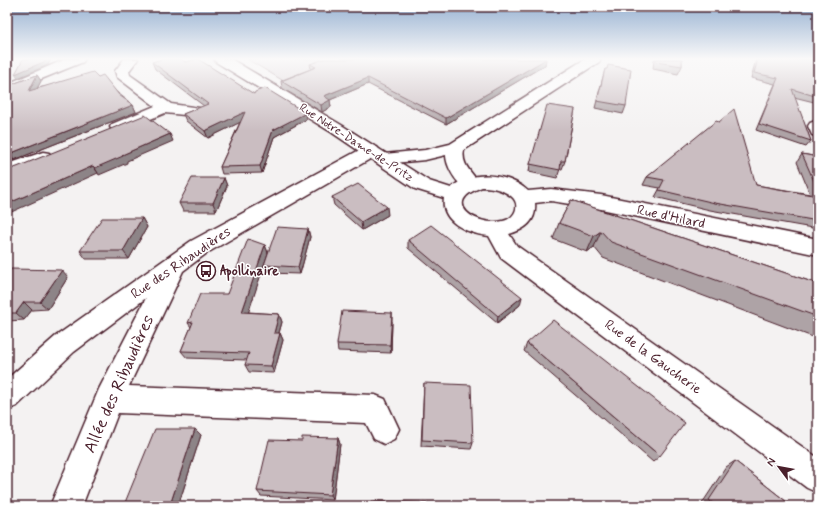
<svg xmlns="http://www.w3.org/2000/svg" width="825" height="513" font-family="Mynerve,sans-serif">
	<rect width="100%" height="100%" fill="#f4f2f2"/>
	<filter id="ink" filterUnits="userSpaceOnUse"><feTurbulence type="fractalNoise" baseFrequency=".025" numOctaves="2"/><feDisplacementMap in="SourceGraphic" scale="8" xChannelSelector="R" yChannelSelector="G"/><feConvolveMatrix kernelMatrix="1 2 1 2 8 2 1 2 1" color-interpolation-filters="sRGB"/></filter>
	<g filter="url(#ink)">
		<polygon fill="#dbd2d5" stroke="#927880" points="247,59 336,59 282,80"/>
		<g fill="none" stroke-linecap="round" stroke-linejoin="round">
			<g stroke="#4a1f2b" stroke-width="3">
				<g id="minor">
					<polygon points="66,59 85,59 83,62 7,93 7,84"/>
					<polygon points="124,59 138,59 129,71 130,75 171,104 200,108 202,111 200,114 194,116 165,113 124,130 118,132 112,130 110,127 112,124 155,106 117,77 115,71"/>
					<path d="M585,59H601L599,62L464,150C461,165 472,172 479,183L477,187C472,188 468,190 464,187C455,182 446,165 446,155L425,160L384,164L378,163L375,159L378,155L384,154L425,150L450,144Z"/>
					<polygon points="818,120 818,136 812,135 808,126 810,123"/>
					<polygon points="371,146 377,147 380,151 377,155 207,253 183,271 129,386 375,395 385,399 399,429 394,439 384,444 374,439 366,423 118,413 82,506 50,506 99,389 146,298 74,352 17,406 7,410 7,379 56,336 191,241 365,147"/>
					<path d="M43,152L49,153L52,157L49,161C35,167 22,175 7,172V160L14,162Z"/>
				</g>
			</g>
			<g stroke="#4a1f2b" stroke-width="3">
				<path id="tertiary" d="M214,59H231L343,126L429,181L451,188C471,169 509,173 528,191L551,189L601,195L818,239V255L601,209L551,201L535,203C537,221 525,230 509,234L517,246L818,458V493L807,488L501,258L489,236C470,234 440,223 444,198L415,189L331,132L216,62ZM482,187C492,187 502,189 511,196C521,204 516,218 503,221C476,227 440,202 482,187Z"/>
			</g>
			<use href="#minor" fill="#fff" fill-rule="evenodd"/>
			<use href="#tertiary" fill="#fff" fill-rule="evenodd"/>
		</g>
		<g fill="#aea3a6" stroke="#4a1f2b">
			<polygon points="546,59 545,65 446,124 368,84 330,100 331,107 322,112 282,88 281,81 311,69 310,64"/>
			<polygon points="654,59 682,59 682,66 678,74 653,69"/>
			<polygon points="756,59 818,59 818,97 814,102 794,97 811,141 806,147 756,130 775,84 751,78"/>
			<polygon points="152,62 185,62 254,94 306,113 307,119 274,137 262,173 222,174 220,167 240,122 208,138 186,121 183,114 204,106 155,69"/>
			<polygon points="605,69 626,106 623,114 595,108"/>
			<polygon points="37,75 41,81 37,88 98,77 133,105 136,112 14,160 7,159 7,86"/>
			<polygon points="575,109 565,161 562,169 560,169 557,178 529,172 530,164"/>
			<polygon points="719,122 756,185 810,194 797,162 802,154 818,157 818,229 710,210 655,197 660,188 643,185 647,177"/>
			<polygon points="224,178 227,186 216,211 183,211 179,203"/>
			<polygon points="332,197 388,215 362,230 334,205"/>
			<polygon points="571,200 818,284 818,339 603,258 594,247 587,252 553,239 559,223"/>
			<polygon points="142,218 147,227 129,259 86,259 80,251"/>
			<polygon points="308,229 310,237 300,274 267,273 264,265"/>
			<polygon points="408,240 520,305 497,323 408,248"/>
			<polygon points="265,245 268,253 248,312 279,314 282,322 279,333 280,333 283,340 274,373 249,372 245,365 247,360 187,358 181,351 191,327 188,323 227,294"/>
			<polygon points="7,274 68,277 48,309 32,310 24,320 7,321"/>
			<polygon points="392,321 391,353 338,351 337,344"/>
			<polygon points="527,343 660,456 653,462 524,351"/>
			<polygon points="424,383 473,443 471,449 421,446"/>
			<polygon points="195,429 201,435 178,506 125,506 124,505"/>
			<polygon points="338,438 340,444 333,500 261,496 257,491 302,441"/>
			<polygon points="735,461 792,506 702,506 701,505 726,467"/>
		</g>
		<g fill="#8d8487" stroke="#4a1f2b">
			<polygon points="47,59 51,59 48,65 18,78 15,74"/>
			<polygon points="546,59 545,65 446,124 446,118"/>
			<polygon points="37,75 41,81 33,97 29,91"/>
			<polygon points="368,78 368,84 325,102 324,96"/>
			<polygon points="330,100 331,107 322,112 321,105"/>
			<polygon points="133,105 136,112 14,160 9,154"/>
			<polygon points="245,112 247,119 208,138 205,131"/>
			<polygon points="306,113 307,119 274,137 262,173 260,166 273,130"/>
			<polygon points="170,134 173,141 127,161 127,163 99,175 95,168 122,155"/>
			<polygon points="93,166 98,173 7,214 7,204"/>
			<polygon points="224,178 227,186 216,211 213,203"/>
			<polygon points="387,207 388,215 362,230 361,222"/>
			<polygon points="142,218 147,227 129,259 123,251"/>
			<polygon points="308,229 310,237 300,274 298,267"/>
			<polygon points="601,231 594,247 587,252 594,236"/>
			<polygon points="265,245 268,253 246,320 242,312"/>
			<polygon points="62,270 68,277 48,309 40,302"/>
			<polygon points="522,297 520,305 497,323 498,316"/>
			<polygon points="24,302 32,310 24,320 16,313"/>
			<polygon points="392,313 392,321 391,353 390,345"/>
			<polygon points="279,314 282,322 277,340 274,333"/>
			<polygon points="280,333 283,340 274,373 271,366"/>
			<polygon points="195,429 201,435 178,506 171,506 170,505"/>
			<polygon points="338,438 340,444 333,500 330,495"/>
		</g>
		<g fill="#cabdc1" stroke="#4a1f2b">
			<polygon points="23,59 47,59 46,61 15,74"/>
			<polygon points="162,59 181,59 185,62 198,59 254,94 255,92 265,88 306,113 273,130 260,166 220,167 245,112 205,131 183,114 208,104 152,62"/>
			<polygon points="324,59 546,59 446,118 368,78 324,96 330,100 321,105 281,81 316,67 310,64"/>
			<polygon points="656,59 682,59 682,66 656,62"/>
			<polygon points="758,59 818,59 818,97 792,89 811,141 759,124 778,78 754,73"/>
			<polygon points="608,65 631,69 626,106 597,101 605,69 607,69"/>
			<polygon points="93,72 98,77 103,75 119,95 133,105 9,154 7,153 7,86 37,75 29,91"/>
			<polygon points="547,105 575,109 565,161 561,161 560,170 530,164"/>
			<polygon points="734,109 756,185 818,196 818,221 715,203 659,190 664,180 647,177 716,121 719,122"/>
			<polygon points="145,115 170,134 122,155 123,156 95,168 93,166 7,204 7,168 10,169 17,167"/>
			<polygon points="802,154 818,157 818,190"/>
			<polygon points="192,178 224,178 213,203 179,203"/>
			<polygon points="358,184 387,207 361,222 332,197"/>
			<polygon points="571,200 818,284 818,317 611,242 601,231 594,236 559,223"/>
			<polygon points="102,218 142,218 123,251 80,251"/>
			<polygon points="431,225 522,297 498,316 408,240"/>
			<polygon points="277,227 308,229 298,267 264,265"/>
			<polygon points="248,239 265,245 242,312 279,314 274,333 280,333 271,366 245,365 249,353 181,351 193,322 188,323 200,294 227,294"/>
			<polygon points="11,269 62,270 40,302 24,302 16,313 7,313 7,274"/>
			<polygon points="342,311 392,313 390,345 337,344"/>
			<polygon points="553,320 685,423 660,456 527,343"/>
			<polygon points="424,383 471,385 473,443 422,440"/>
			<polygon points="155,429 195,429 170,505 124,505"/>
			<polygon points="302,437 338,438 330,495 257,491 269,440 302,441"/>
			<polygon points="735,461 792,506 716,506 709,500"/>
			<polygon points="371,501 444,503 444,506 371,506"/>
			<rect x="493" y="504" width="23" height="2"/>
		</g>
	</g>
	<linearGradient id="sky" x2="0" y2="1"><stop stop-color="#95b0d1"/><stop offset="0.45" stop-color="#faf9f9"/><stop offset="1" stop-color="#faf9f9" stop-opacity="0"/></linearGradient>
	<rect width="825" height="131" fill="url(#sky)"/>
	<defs>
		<g id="bus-ring" transform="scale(1)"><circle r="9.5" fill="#fff" stroke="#4a1f2b" stroke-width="1.5"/><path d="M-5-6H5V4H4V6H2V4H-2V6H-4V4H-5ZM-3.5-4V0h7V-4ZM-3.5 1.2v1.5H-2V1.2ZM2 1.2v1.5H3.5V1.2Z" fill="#4a1f2b"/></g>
	</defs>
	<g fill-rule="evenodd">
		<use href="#bus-ring" x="206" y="271"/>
	</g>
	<g text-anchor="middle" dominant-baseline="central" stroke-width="3" stroke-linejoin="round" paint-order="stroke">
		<g font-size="12" fill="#4a1f2b" stroke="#fff">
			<text transform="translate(356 143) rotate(33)">Rue Notre-Dame-de-Pritz</text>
		</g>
		<g font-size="14" fill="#4a1f2b" stroke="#fff">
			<text transform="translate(671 217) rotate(12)">Rue d'Hilard</text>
			<text transform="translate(181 263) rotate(-34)">Rue des Ribaudières</text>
			<text transform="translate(653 357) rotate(36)">Rue de la Gaucherie</text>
		</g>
		<g font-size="14" font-weight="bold" fill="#4a1f2b" stroke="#fff" text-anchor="start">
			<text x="220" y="271">Apollinaire</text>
		</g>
		<g font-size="17" fill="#4a1f2b" stroke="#fff">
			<text transform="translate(119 384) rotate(-66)">Allée des Ribaudières</text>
		</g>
	</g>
	<rect width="825" height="513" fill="none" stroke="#fff" stroke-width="24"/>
	<rect x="12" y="12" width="801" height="489" fill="none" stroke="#4a1f2b" stroke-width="1.5" filter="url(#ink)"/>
	<g transform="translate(779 467) rotate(302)" stroke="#ffffff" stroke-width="3" paint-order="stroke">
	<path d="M0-3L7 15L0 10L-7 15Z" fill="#4a1f2b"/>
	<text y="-6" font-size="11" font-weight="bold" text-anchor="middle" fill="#4a1f2b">N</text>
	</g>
</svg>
